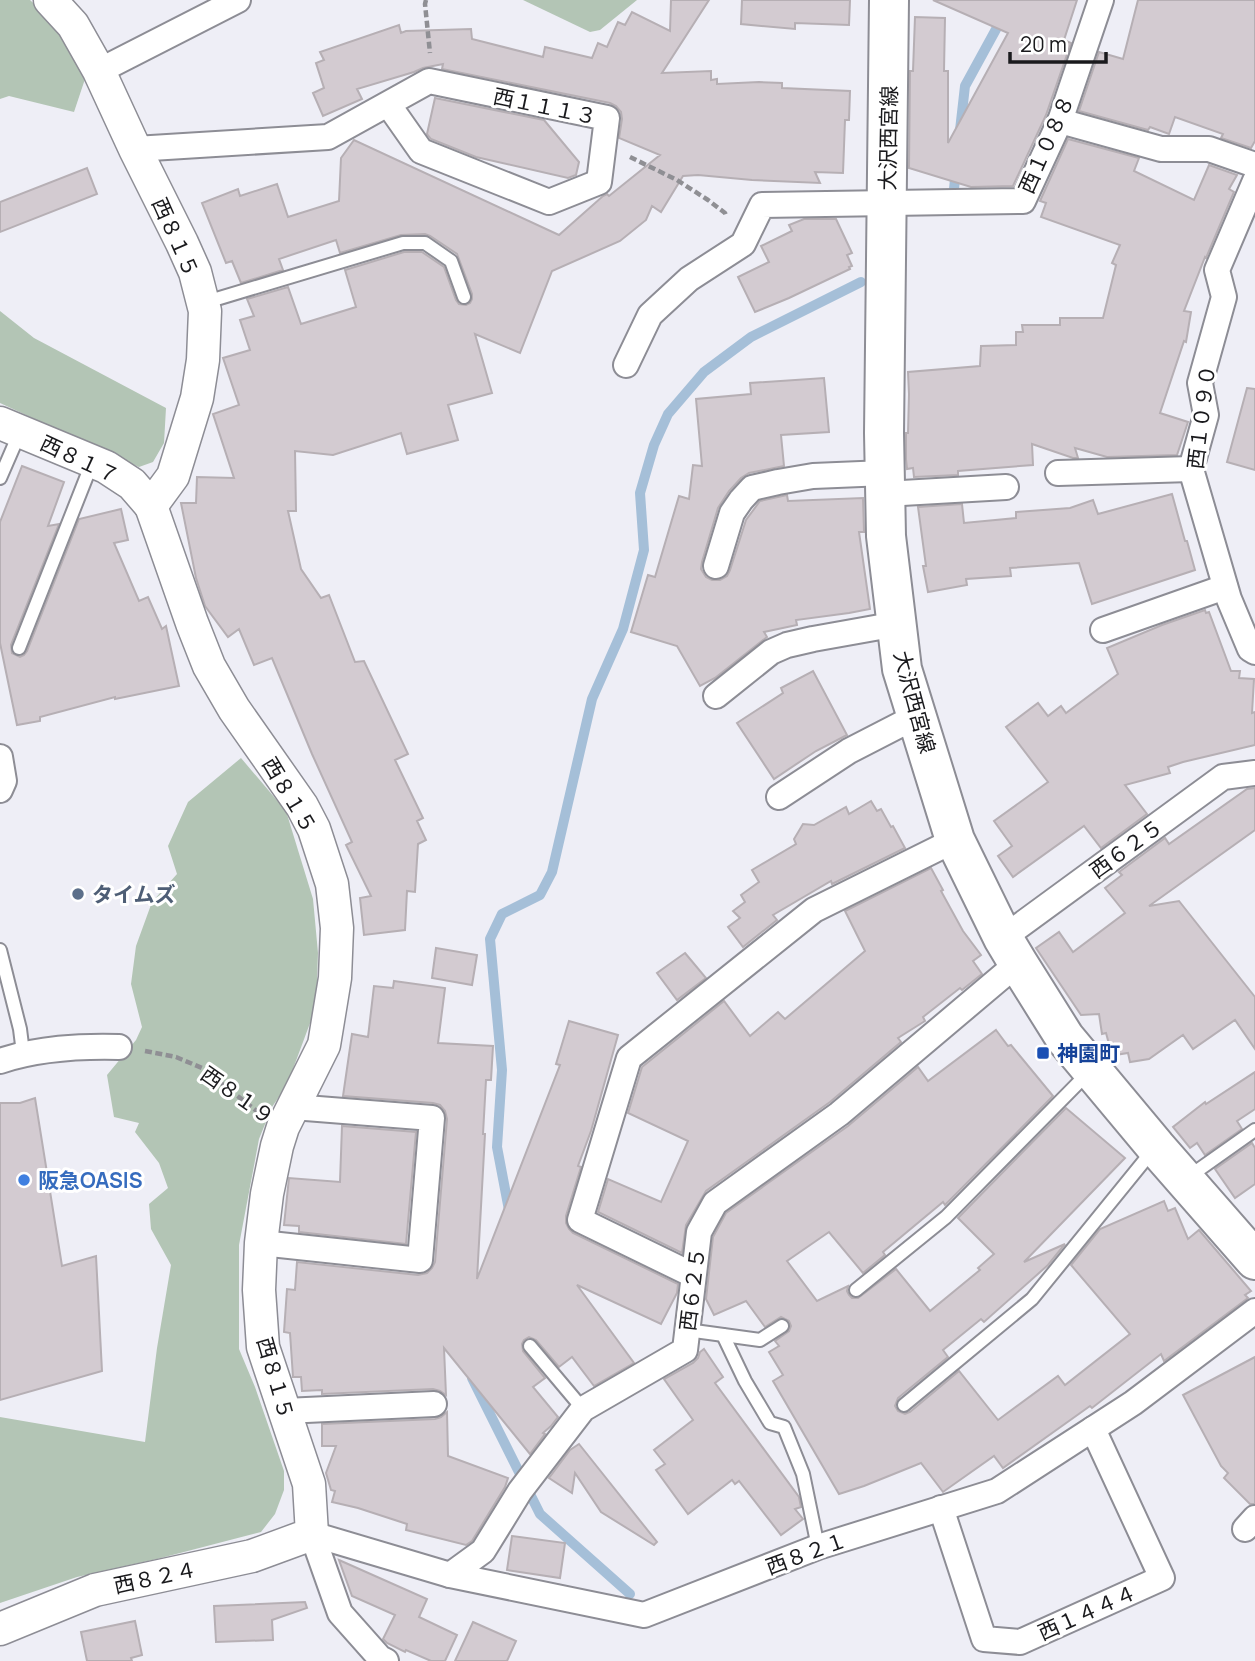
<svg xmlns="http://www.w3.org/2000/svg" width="1255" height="1661" font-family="Manrope,'Noto Sans JP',sans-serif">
	<rect width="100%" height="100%" fill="#eeeef6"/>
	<g fill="#b3c5b5">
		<polygon points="0,0 30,0 57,26 85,79 74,112 9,96 0,99"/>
		<polygon points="523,0 637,0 600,30 590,32"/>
		<polygon points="0,311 34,338 166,408 164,443 153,462 139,467 0,403"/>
		<polygon points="241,758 286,811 313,899 318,953 316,1007 287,1085 272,1107 259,1139 239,1245 239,1349 255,1387 284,1471 284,1490 275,1514 261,1532 157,1559 77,1577 0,1603 0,1417 145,1442 157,1348 171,1265 151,1229 149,1204 168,1188 159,1163 135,1132 139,1123 114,1117 107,1075 136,1040 142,1027 131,984 136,946 152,902 177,874 168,846 188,802"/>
	</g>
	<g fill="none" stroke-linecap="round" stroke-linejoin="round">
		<g stroke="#a5bfd8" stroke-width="10">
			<polyline points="960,130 965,86 1012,0"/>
			<polyline points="954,189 956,169"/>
			<polyline points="509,1210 497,1147 502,1070 490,939 502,914 540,895 552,872 592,699 623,629 644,550 640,493 654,445 668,414 704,372 751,337 861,282"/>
			<polyline points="472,1378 540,1514 630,1594"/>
		</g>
	</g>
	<g fill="#d3cbd1" stroke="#b6afb4" stroke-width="2">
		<polygon points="671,0 709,0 662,73 711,71 711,80 717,79 717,84 759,82 782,83 782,88 850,91 849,120 845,120 843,173 815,172 820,183 752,180 698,175 683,176 661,212 652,206 646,220 620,241 552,271 520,353 475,334 492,393 448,405 458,440 407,454 401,433 333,455 295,451 296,511 288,511 301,569 321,598 329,595 355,662 364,661 408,754 395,760 423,818 417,821 426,840 418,844 415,892 407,891 405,930 364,935 360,898 371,896 346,845 352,842 312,754 272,658 254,665 239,629 228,637 205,606 196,578 181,503 196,503 197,477 234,478 213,414 239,405 223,358 250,350 240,320 254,316 247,299 288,287 301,324 356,307 345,270 404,252 422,252 444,267 456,300 459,304 466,305 470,303 472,299 472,294 457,254 430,236 425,234 401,235 340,253 336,240 279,259 283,270 241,283 232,261 226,263 202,203 238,189 240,196 277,184 288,217 339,201 341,158 354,140 559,235 603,196 607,194 609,196 660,155 619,138 622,119 621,112 616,106 610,103 442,69 443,64 423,68 414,72 357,89 362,99 323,116 313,93 324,88 316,63 324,60 320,52 399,25 401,33 406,31 471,29 472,39 543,57 545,47 592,58 598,43 607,47 618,22 625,25 632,12 670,31"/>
		<polygon points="742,0 850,0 849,25 795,23 795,29 741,24"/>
		<polygon points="933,0 1077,0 1064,40 1071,43 1046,115 1013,186 971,187 909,168 910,71 913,71 915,17 945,18 944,71 948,71 948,143 1008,33"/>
		<polygon points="1138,0 1255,0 1255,141 1251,148 1221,138 1223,134 1175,117 1169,134 1150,127 1148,130 1079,111 1099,52 1123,59"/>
		<polygon points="435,98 544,120 579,162 576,175 568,178 476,157 431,139 427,134"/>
		<polygon points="1068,139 1139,158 1134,171 1194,200 1209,165 1237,175 1229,189 1234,192 1206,258 1205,257 1184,311 1191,312 1186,342 1184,341 1160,413 1188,422 1177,455 1107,457 1075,448 1078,458 1073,458 1032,444 1033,465 958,471 958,475 914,477 913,468 907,469 906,459 906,433 908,433 909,394 908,372 980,366 981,346 1016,345 1016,332 1023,332 1022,325 1060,325 1060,318 1103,318 1116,265 1112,263 1120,245 1041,217 1046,203 1040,201"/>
		<polygon points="87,168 97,194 0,232 0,202"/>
		<polygon points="804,219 836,219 852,253 847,255 852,266 849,267 850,269 789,298 755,312 738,277 769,262 761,246 792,231 789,225"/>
		<polygon points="824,378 829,432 781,435 784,466 749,473 741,478 729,491 718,508 702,562 701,569 706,577 712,580 720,580 727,576 730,570 746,520 760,501 787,495 788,501 863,498 864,532 859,532 870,609 849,613 796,620 797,625 764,632 767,637 715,678 700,686 677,646 631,632 648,575 655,577 679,496 689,499 693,465 702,466 696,399 751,394 750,383"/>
		<polygon points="1247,388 1255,389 1255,470 1227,462"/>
		<polygon points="22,466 64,482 48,526 59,524 11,645 12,653 20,657 24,655 27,651 79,519 121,509 128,540 114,543 139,601 148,597 162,629 166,626 179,686 115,699 115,697 40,717 40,721 17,725 0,643 0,522"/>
		<polygon points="1172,494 1185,541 1187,541 1195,570 1092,604 1079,563 1010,568 1011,576 966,579 967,585 928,592 923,566 926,566 918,507 962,504 964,523 1016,518 1016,512 1070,508 1093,500 1098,514"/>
		<polygon points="1205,610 1206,613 1209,612 1231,671 1240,671 1239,678 1254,679 1252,713 1255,712 1255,745 1183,762 1168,767 1170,773 1125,785 1147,814 1101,848 1084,826 1013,877 998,856 1012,846 994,821 1048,782 1006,727 1038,703 1048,716 1061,706 1066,713 1118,674 1107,648 1162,625"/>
		<polygon points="813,671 847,735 816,751 774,779 737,723 783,693 781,688"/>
		<polygon points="1255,788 1255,830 1149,906 1179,901 1255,997 1255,1049 1235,1020 1193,1049 1183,1035 1149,1059 1130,1062 1128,1053 1115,1055 1113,1043 1109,1044 1106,1033 1102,1034 1099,1014 1081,1015 1036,948 1059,932 1073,952 1125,913 1105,888 1122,875 1119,872 1165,838 1169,844 1247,789"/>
		<polygon points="871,801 877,811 881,809 891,827 893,826 905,848 832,884 831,881 773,915 777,920 743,947 728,927 740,918 733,911 745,902 741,895 759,882 752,870 796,844 794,839 803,824 814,825 846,807 849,814"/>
		<polygon points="931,868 943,890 941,891 963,931 981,955 973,961 982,974 962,990 960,988 923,1017 925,1021 898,1038 901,1042 830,1102 706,1191 686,1225 682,1253 598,1212 608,1179 661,1202 688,1141 628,1113 642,1067 724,1001 750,1036 778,1012 785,1019 865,951 845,911"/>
		<polygon points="436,948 477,955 472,985 432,978"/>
		<polygon points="685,953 706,978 677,1000 657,973"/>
		<polygon points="394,981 445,988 438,1043 493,1046 491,1080 486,1080 483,1134 485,1134 477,1279 560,1065 556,1064 569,1021 618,1035 591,1131 578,1166 581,1167 566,1216 566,1223 569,1229 573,1233 678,1284 677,1293 661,1324 577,1285 634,1363 594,1386 572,1357 559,1367 536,1340 529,1337 524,1340 522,1344 523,1351 545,1378 533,1387 558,1417 551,1426 543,1433 545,1434 530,1454 444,1348 446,1395 440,1391 433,1389 322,1394 322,1390 302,1391 301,1377 293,1377 290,1333 284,1332 287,1289 295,1290 297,1262 418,1275 427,1273 432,1268 435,1262 447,1119 445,1111 440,1105 433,1103 343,1096 352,1034 368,1037 374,986 393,988"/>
		<polygon points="996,1030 1008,1046 1011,1045 1053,1096 945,1205 943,1202 883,1252 885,1255 863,1273 829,1232 787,1261 817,1301 848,1286 847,1291 849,1295 852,1298 858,1298 896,1269 930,1311 980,1270 978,1268 994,1254 958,1218 1066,1108 1125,1158 1024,1262 1065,1244 1048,1265 984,1322 981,1319 943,1350 948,1357 898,1398 895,1406 898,1411 905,1414 910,1412 959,1371 998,1420 1058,1376 1065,1385 1130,1334 1071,1265 1100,1229 1164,1201 1168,1211 1175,1208 1188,1239 1199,1230 1251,1291 1245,1295 1248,1298 1164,1361 1161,1354 1092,1408 1090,1406 1003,1468 994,1456 943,1492 921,1463 864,1486 839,1494 773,1381 783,1375 769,1352 779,1346 775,1341 789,1331 791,1326 789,1321 781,1317 765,1327 746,1301 714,1315 706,1299 713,1237 726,1213 848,1126 918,1067 928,1081"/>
		<polygon points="1255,1072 1255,1109 1237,1121 1242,1129 1205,1155 1197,1143 1190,1148 1173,1127 1205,1102 1206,1104"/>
		<polygon points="35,1098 62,1266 96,1256 102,1371 0,1400 0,1103 20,1103"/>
		<polygon points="342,1126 416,1132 406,1244 299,1232 299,1226 284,1225 289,1178 340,1182"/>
		<polygon points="1252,1143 1255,1148 1255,1184 1235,1198 1215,1169"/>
		<polygon points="704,1349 723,1377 715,1383 799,1497 801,1507 795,1509 803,1519 781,1535 739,1481 735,1484 732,1480 688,1514 656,1470 665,1464 654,1450 693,1420 664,1379 693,1363 698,1358 700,1352"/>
		<polygon points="1255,1357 1255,1504 1250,1504 1224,1478 1228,1473 1221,1466 1183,1395"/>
		<polygon points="447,1412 448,1456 508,1478 505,1487 472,1541 466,1545 406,1530 407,1524 358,1508 332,1502 335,1491 331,1490 326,1473 336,1446 322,1446 322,1424 435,1419 441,1417"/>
		<polygon points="579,1444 657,1542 654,1545 601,1512 575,1473 572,1493 549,1478 570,1450"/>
		<polygon points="512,1536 565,1543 560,1578 507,1570"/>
		<polygon points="339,1560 427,1599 419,1617 457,1635 445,1661 431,1661 406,1650 405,1652 387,1643 383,1639 395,1615 352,1596"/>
		<polygon points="305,1602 307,1608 272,1620 273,1640 216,1642 214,1606"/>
		<polygon points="135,1621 142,1655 131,1658 132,1661 87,1661 81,1632"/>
		<polygon points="473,1622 516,1641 507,1661 455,1661"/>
	</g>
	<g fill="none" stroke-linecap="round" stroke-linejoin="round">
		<g stroke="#8d8d95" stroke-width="16">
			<g id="service">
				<polyline points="203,303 403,243 425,243 451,261 464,297"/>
				<polyline points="0,478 20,432"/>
				<polyline points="19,648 92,463"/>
				<polyline points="0,950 20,1029 23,1053"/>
				<polyline points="1187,1178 1255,1130"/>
				<polyline points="856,1290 946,1217 1089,1072"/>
				<polyline points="687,1330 760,1340 782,1326"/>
				<polyline points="723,1335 745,1381 770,1423 784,1427 803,1474 818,1547"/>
				<polyline points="530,1346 583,1409"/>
				<polyline points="904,1405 1032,1299 1153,1150"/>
			</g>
		</g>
		<g stroke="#8d8d95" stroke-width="28">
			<g id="minor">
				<polyline points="99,71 238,0"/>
				<polyline points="1060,121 1161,149 1209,149 1255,165"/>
				<polyline points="135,149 328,137 429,81 607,118 599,182 549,202 421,151 388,104"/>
				<polyline points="1255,181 1217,270 1224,297 1200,383 1206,415 1191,469 1229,599 1250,649 1255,652"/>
				<polyline points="626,365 650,315 689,279 743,244 762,205 1023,201 1060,121 1101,0"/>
				<polyline points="1058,473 1191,469"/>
				<polyline points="885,494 1006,487"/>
				<polyline points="716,566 732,513 741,500 752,488 778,482 813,476 885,473"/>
				<polyline points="1103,630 1225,587"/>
				<polyline points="716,696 771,652 787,645 813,639 897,624"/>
				<polyline points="0,757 4,781 0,790"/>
				<polyline points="779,797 849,751 917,716"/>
				<polyline points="1003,938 1223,777 1255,773"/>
				<path d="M0,1061C39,1048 79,1046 119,1047"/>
				<polyline points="261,1243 420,1260 432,1118 293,1107"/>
				<polyline points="693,1275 580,1220 629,1058 814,910 955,840"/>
				<polyline points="285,1411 434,1404"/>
				<polyline points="941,1508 984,1639 1020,1642 1162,1578 1093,1429"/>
				<polyline points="1245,1529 1255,1518"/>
				<polyline points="312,1534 450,1575 644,1615 818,1547 997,1491 1133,1403 1255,1311"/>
				<polyline points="312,1534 340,1613 380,1658 386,1661"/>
				<polyline points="450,1575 483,1551 520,1491 583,1409 685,1350 699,1232 715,1203 839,1114 1018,963"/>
			</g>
		</g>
		<g stroke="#8d8d95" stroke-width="35">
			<g id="tertiary">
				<polyline points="0,423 106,467 132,484 151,506"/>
				<polyline points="0,1629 95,1590 252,1556 312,1534 309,1484 263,1347 259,1290 261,1243 267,1194 277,1146 283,1127 324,1045 335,978 337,928 332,884 314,829 302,806 234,709 209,666 192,623 151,506 173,476 197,398 203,360 205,311 195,272 182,243 135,149 99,71 73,25 50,0"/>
			</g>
		</g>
		<g stroke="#8d8d95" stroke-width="42">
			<polyline id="primary" points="889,0 884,433 886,536 902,669 955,840 1003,938 1018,963 1065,1038 1156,1147 1255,1260"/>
		</g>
		<g stroke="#8f8f94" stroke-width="4.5" stroke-dasharray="7 3.5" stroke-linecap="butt">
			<polyline points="426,0 425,4 430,53"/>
			<polyline points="630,157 677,180 708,200 725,213 726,216"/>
			<polyline points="145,1051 176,1057 202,1068 258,1112"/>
		</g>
		<use href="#service" stroke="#fff" stroke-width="12"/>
		<use href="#minor" stroke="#fff" stroke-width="24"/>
		<use href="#tertiary" stroke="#fff" stroke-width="32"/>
		<use href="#primary" stroke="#fff" stroke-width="38"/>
	</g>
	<circle fill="#5c6f8a" stroke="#fff" stroke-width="2.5" cx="78" cy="894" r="7"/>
	<rect fill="#1a4fb4" stroke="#fff" stroke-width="2.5" x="1036" y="1046" width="14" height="14" rx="3.5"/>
	<circle fill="#3f7fe0" stroke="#fff" stroke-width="2.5" cx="24" cy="1180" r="7"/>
	<g text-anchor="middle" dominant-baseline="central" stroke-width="6" stroke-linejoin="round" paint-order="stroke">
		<g font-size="21" fill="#1a1a1d" stroke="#fff">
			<text transform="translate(545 106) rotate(12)">西１１１３</text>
			<text transform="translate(888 138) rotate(-89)">大沢西宮線</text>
			<text transform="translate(1046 144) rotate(-66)">西１０８８</text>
			<text transform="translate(176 237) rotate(66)">西８１５</text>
			<text transform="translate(1201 417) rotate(-83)">西１０９０</text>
			<text transform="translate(80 459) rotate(25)">西８１７</text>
			<text transform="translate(915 702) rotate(75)">大沢西宮線</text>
			<text transform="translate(290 795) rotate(59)">西８１５</text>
			<text transform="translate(1126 848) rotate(-36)">西６２５</text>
			<text transform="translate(238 1095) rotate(35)">西８１９</text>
			<text transform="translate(692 1289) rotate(-83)">西６２５</text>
			<text transform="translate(276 1378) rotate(74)">西８１５</text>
			<text transform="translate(806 1553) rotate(-20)">西８２１</text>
			<text transform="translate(155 1577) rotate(-12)">西８２４</text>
			<text transform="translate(1087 1612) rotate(-24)">西１４４４</text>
		</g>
		<g font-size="21" font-weight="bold" fill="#4e5e75" stroke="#fff" text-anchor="start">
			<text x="92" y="894">タイムズ</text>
		</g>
		<g font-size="21" font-weight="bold" fill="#164399" stroke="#fff" text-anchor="start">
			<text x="1057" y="1053">神園町</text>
		</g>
		<g font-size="21" font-weight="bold" fill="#366cbe" stroke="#fff" text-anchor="start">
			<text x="38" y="1180">阪急OASIS</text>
		</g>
	</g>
	<path d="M1010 52v10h96v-10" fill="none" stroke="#1a1a1d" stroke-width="3.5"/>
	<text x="1020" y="52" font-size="21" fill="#1a1a1d" stroke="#ffffff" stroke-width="5" paint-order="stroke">20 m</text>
</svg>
